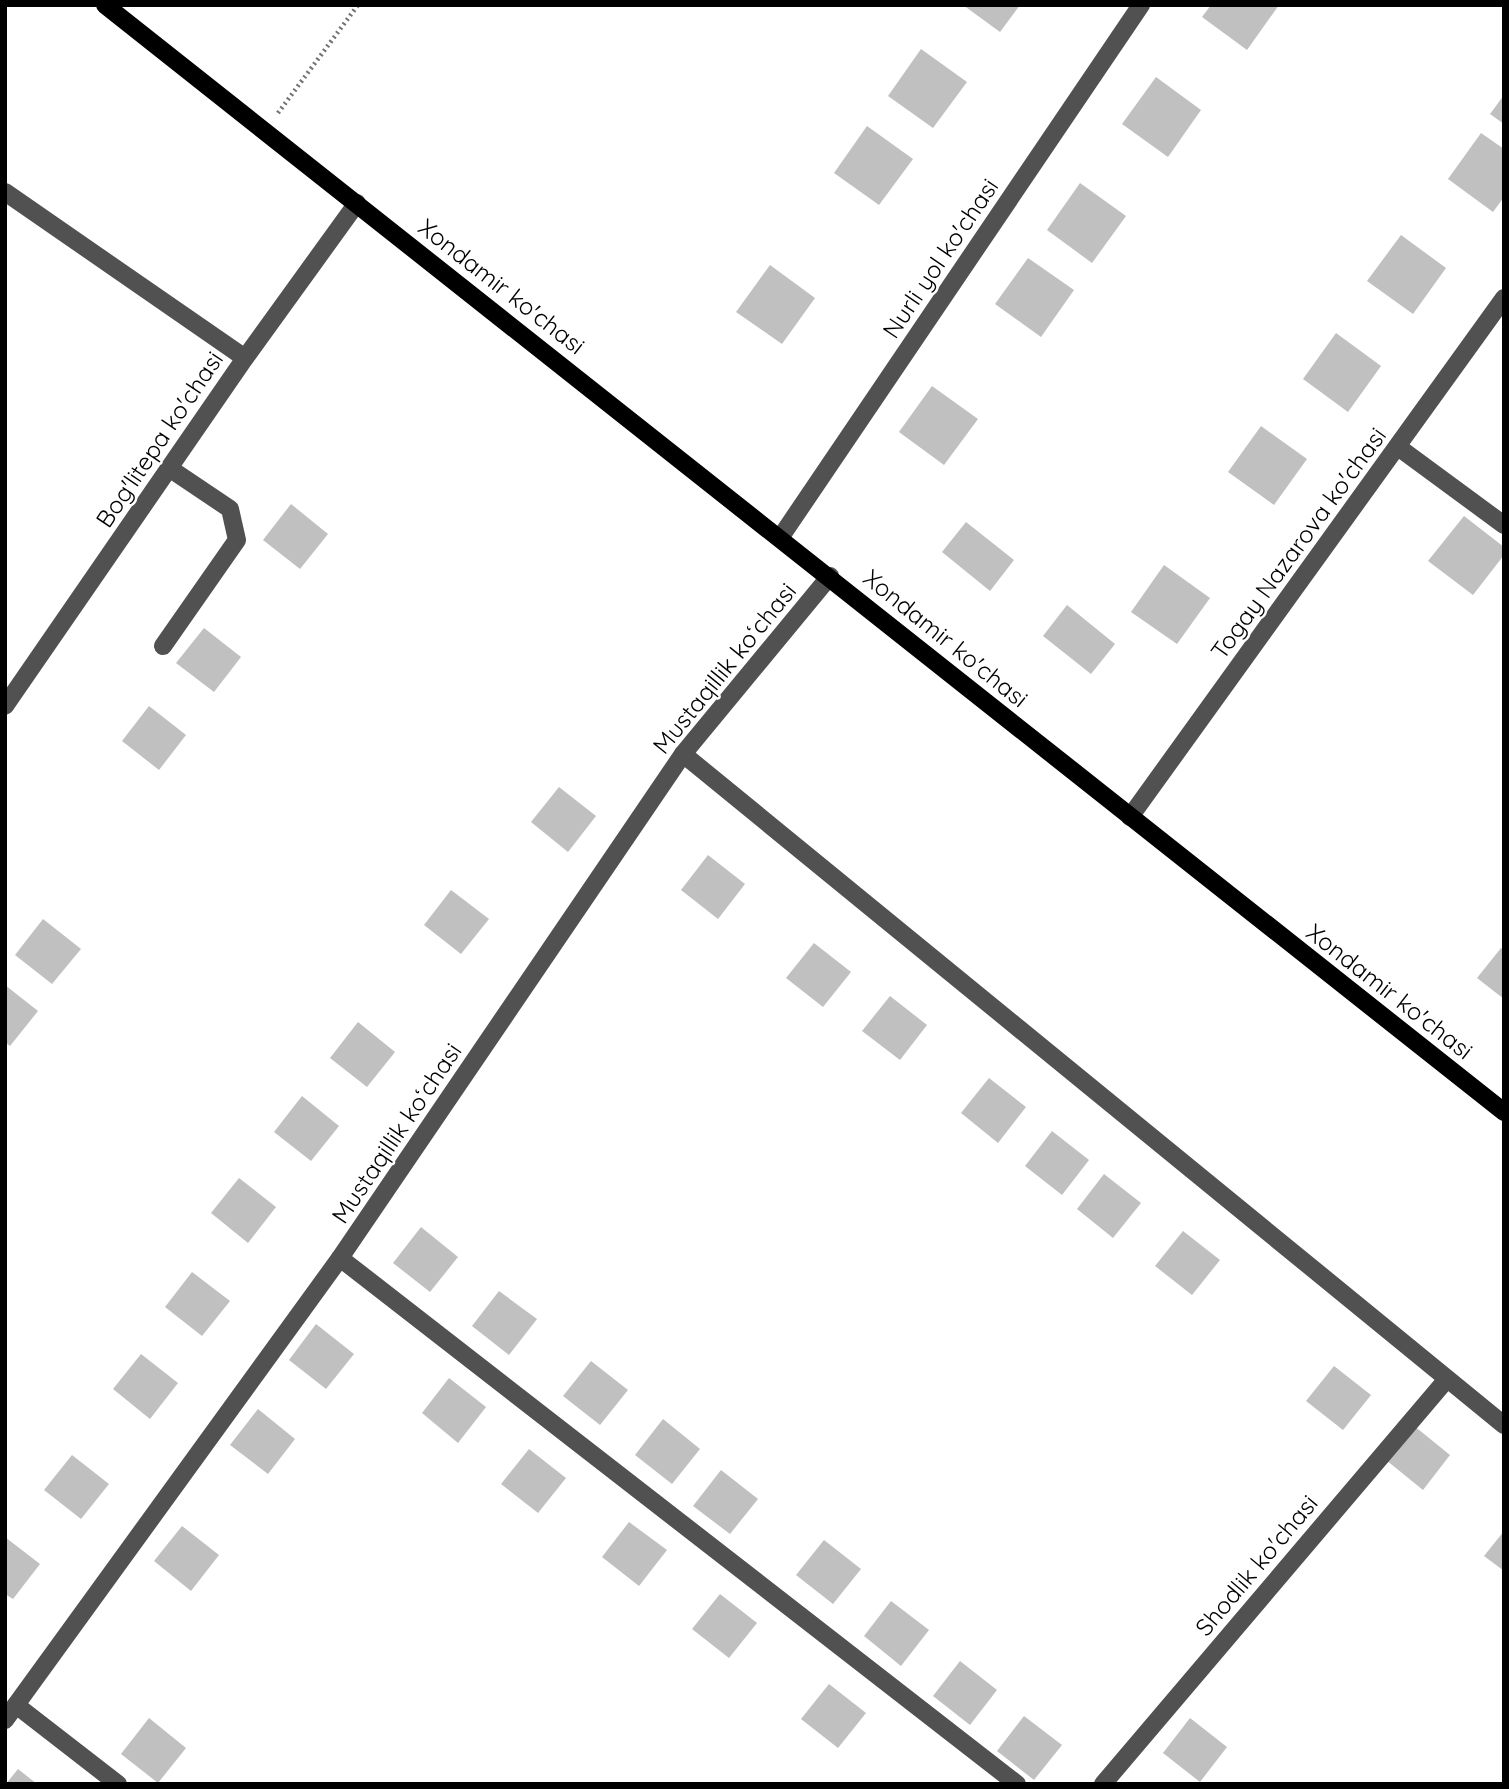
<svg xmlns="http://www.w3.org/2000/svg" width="1509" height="1789" font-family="Quicksand,sans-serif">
	<rect width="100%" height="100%" fill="#fff"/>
	<g fill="#c0c0c0">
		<polygon points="963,5 1020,5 1000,32"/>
		<polygon points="1211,5 1279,5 1247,50 1202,17"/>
		<polygon points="921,49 967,82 933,128 888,96"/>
		<polygon points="1156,77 1201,110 1168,157 1122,124"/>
		<polygon points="1504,95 1504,124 1490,114"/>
		<polygon points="867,126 913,159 879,205 834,173"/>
		<polygon points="1481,133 1504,149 1504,197 1493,212 1448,179"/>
		<polygon points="1080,183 1126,216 1092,263 1047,230"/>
		<polygon points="1401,235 1446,268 1413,314 1367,281"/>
		<polygon points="1028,258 1074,290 1041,337 995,304"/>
		<polygon points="770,265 815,298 782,344 736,312"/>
		<polygon points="1336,333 1381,366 1348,412 1303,379"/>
		<polygon points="932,386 978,419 944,465 899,432"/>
		<polygon points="1261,426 1307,459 1274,505 1228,472"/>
		<polygon points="291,504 328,534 300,569 263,540"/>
		<polygon points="1464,516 1504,547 1504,555 1473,595 1428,561"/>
		<polygon points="966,522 1014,560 990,591 942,552"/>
		<polygon points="1164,565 1210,598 1177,644 1131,612"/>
		<polygon points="1067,605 1115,644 1091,674 1043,636"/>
		<polygon points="204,628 241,657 214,692 176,663"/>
		<polygon points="149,706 186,735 159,770 122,741"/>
		<polygon points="559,787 596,816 568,852 531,822"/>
		<polygon points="708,855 745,884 718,919 681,890"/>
		<polygon points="451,890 489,919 461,954 424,925"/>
		<polygon points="43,919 81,949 52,984 15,955"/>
		<polygon points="814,943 851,972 823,1007 786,978"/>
		<polygon points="1501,948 1504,950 1504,999 1477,978"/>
		<polygon points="5,985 38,1011 10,1046 5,1042"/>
		<polygon points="890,996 927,1025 900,1060 862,1031"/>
		<polygon points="358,1022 395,1052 367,1087 330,1058"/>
		<polygon points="989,1078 1026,1107 998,1143 961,1113"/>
		<polygon points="302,1096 339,1126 311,1161 274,1132"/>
		<polygon points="1052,1131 1089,1160 1062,1195 1025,1166"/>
		<polygon points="1104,1174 1141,1203 1113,1238 1077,1209"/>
		<polygon points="239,1178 276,1207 248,1243 211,1213"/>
		<polygon points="421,1227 458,1257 430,1292 393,1263"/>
		<polygon points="1183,1231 1220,1260 1192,1295 1155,1266"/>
		<polygon points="192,1272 230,1301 202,1336 165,1307"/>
		<polygon points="499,1291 537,1319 509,1355 472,1326"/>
		<polygon points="316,1324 354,1354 326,1389 289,1360"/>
		<polygon points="141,1354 178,1383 150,1419 113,1389"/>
		<polygon points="591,1361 628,1390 600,1425 563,1396"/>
		<polygon points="1334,1366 1371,1395 1343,1430 1306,1401"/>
		<polygon points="449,1378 486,1407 458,1443 422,1413"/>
		<polygon points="258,1409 295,1439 268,1474 230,1445"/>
		<polygon points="663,1419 700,1449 672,1484 635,1455"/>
		<polygon points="1413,1425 1450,1455 1423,1490 1386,1460"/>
		<polygon points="529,1449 566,1478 538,1513 501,1484"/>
		<polygon points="72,1455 109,1484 81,1519 44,1490"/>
		<polygon points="721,1470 758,1499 730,1534 693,1506"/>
		<polygon points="629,1522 667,1550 639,1586 602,1557"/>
		<polygon points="182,1526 219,1555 191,1591 154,1561"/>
		<polygon points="1504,1531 1504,1571 1484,1556"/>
		<polygon points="5,1537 40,1564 13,1599 5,1594"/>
		<polygon points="824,1540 861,1569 833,1604 796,1575"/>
		<polygon points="720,1594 757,1623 729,1658 692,1629"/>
		<polygon points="891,1601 929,1630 901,1666 864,1636"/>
		<polygon points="960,1661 997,1690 970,1725 933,1696"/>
		<polygon points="829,1684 866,1713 838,1748 801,1719"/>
		<polygon points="1024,1716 1062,1745 1034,1780 997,1751"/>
		<polygon points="149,1718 186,1748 158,1783 121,1754"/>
		<polygon points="1190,1718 1227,1747 1200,1782 1163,1753"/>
		<polygon points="18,1769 37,1784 6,1784"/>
	</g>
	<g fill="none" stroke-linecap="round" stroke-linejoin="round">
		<polyline stroke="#737373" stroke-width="4.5" stroke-dasharray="2 3.5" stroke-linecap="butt" points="278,113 358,5"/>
		<g stroke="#515151" stroke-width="18">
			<polyline points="5,192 245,358"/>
			<polyline points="1398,447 1504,525"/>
			<polyline points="780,538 1141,5"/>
			<polyline points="163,646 237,540 230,509 169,468"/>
			<polyline points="5,706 245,358 357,203"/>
			<polyline points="683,754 1504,1425"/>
			<polyline points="1130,817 1504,298"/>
			<polyline points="340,1258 1017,1784"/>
			<polyline points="16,1705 118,1784"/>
			<polyline points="5,1720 340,1258 683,754 830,576"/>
			<polyline points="1103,1784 1447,1379"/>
		</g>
		<polyline stroke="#000" stroke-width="18" points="105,5 1504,1112"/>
	</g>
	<g text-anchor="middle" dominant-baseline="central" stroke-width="5" stroke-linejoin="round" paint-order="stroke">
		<g font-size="24" fill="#000" stroke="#fff">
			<text transform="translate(940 258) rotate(-56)">Nurli yol ko'chasi</text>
			<text transform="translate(502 286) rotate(38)">Xondamir ko'chasi</text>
			<text transform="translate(159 439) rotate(-56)">Bog'litepa ko'chasi</text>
			<text transform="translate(1298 543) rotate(-54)">Togay Nazarova ko'chasi</text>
			<text transform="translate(946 638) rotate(39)">Xondamir ko'chasi</text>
			<text transform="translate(724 668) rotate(-51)">Mustaqillik koʻchasi</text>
			<text transform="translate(1390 991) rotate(38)">Xondamir ko'chasi</text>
			<text transform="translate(396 1133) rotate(-56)">Mustaqillik koʻchasi</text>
			<text transform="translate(1256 1565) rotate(-50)">Shodlik ko'chasi</text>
		</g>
	</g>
	<rect width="1509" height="1789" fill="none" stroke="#000000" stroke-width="14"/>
</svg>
